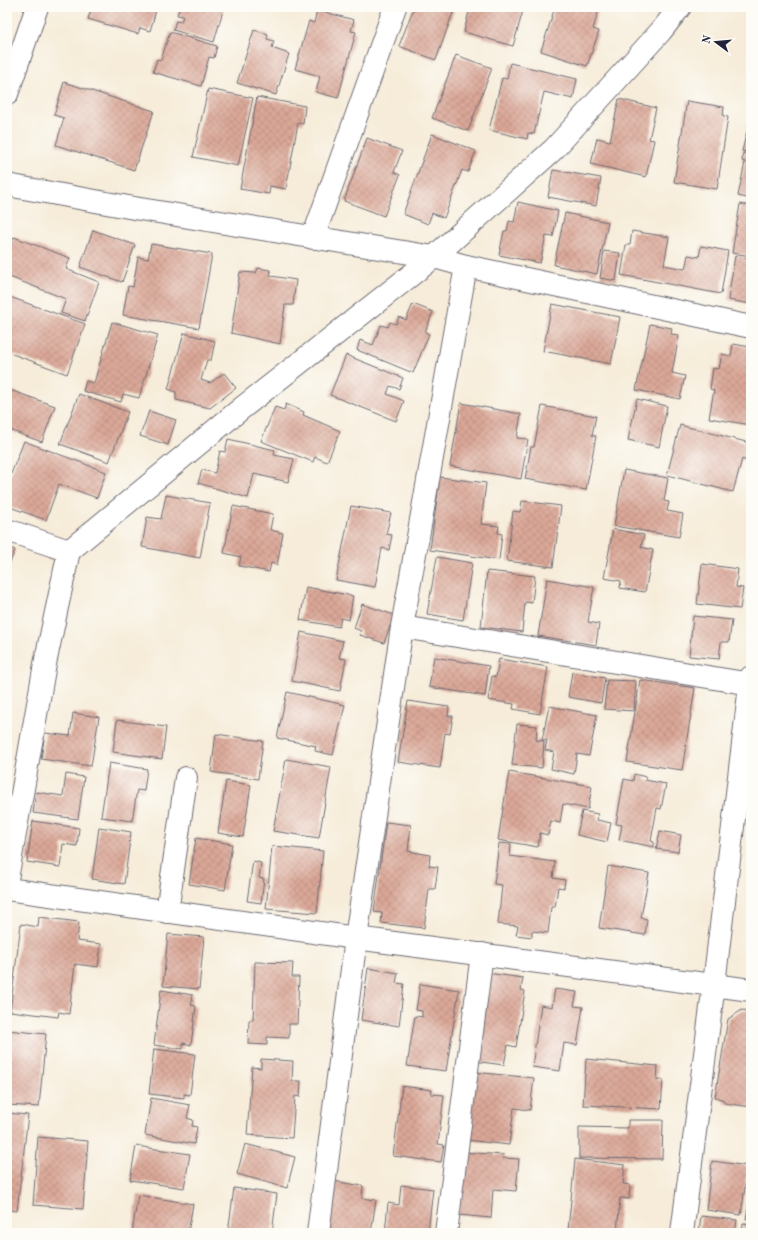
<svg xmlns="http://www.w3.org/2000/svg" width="758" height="1240" font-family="'Old Standard TT',serif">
	<defs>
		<pattern id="building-cross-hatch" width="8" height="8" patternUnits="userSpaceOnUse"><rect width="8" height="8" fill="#daa797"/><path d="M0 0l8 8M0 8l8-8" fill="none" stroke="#bb8f83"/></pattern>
	</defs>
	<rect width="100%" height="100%" fill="#fdfcf7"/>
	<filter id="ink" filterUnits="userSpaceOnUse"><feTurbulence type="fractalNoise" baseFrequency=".025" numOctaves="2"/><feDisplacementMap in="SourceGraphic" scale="8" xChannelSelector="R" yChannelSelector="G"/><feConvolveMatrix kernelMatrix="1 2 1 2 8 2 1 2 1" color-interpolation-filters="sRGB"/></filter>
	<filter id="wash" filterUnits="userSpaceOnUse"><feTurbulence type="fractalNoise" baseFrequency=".012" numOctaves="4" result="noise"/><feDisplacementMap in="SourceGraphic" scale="16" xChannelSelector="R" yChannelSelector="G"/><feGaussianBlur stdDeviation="0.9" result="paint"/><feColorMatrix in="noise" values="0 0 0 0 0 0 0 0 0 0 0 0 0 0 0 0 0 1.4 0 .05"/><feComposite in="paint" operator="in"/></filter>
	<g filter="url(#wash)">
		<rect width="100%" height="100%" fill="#f6ecd9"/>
		<g id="blocks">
			<g fill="url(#building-cross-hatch)">
				<polygon points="92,7 157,7 150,31 140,28 138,34 88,19"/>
				<polygon points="180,7 224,7 214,42 173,30 176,21 181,22 183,16 177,15"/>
				<polygon points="414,7 455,7 436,60 399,46"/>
				<polygon points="470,7 524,7 513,46 464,32"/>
				<polygon points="555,7 592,7 599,9 593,29 599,31 587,66 541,51"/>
				<polygon points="317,10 354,20 351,31 356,32 338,98 316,92 320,76 295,69 309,21 314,23"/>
				<polygon points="254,30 268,34 267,39 274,41 272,48 289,54 276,95 237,83"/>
				<polygon points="170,32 217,46 214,58 209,57 201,86 153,72 157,59 161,60"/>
				<polygon points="456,55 492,68 468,131 432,118"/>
				<polygon points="510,63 577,79 573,99 544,92 534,134 528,133 527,139 489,130 502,78 507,79"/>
				<polygon points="64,82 154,111 134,170 56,145 64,118 54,115"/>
				<polygon points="208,89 253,98 238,166 193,157"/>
				<polygon points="257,97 305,106 303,124 298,123 286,189 270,186 269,194 240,189"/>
				<polygon points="619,99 656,108 649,139 654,140 646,177 591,164 597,138 610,141"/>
				<polygon points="687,101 724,107 723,116 728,117 717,189 674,182"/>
				<polygon points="751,115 751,153 742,151"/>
				<polygon points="432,134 476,151 468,172 462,170 444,218 432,213 428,224 403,214"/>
				<polygon points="367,138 402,151 394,172 400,175 384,216 344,201"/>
				<polygon points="743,153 751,155 751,199 738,196 745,162 742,161"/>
				<polygon points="553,170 601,178 596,206 548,197"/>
				<polygon points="518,202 558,211 553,237 546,236 540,263 499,255 504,231 507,231 509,221 514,222"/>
				<polygon points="740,204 751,206 751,256 732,253"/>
				<polygon points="565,213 608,222 597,274 554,265"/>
				<polygon points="93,230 135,245 122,282 80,267"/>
				<polygon points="632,231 669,237 664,265 685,269 688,255 699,257 701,246 728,251 721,294 621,275 626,245 630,245"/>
				<polygon points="14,237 70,258 66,269 99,282 85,321 61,313 66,299 7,276 7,255"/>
				<polygon points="151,244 212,254 199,328 123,315 128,286 133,287 138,257 148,259"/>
				<polygon points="604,251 620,253 616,281 600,278"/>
				<polygon points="735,256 751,259 751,304 728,300"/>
				<polygon points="258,268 270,270 271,276 296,280 293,305 285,305 280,344 231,333 240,272 256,273"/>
				<polygon points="7,296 85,324 67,374 7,352"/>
				<polygon points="413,304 433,312 425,332 429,334 413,373 357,350 360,340 373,345 381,325 388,327 390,322 396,324 399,317 406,320"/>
				<polygon points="552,304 620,317 611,364 543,351"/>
				<polygon points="112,322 158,335 139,398 123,394 121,402 83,391 86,381 94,383"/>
				<polygon points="650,324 672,328 671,334 679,335 672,373 685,376 680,399 636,390"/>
				<polygon points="184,333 215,341 211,360 207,360 201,380 210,383 224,373 236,388 210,408 176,400 176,392 168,389"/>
				<polygon points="733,344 751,347 751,425 709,418 714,390 710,389 713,368 719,369 722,354 731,356"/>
				<polygon points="346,355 403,378 399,389 390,386 387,394 404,401 396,421 330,395"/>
				<polygon points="7,389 55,406 42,442 7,429"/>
				<polygon points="79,394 128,412 109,462 60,444"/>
				<polygon points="637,399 667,406 659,447 628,440"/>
				<polygon points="461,403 521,414 517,438 528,439 521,479 450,466"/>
				<polygon points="286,404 304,412 303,415 340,431 327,462 315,457 313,462 261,441 275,407 284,410"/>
				<polygon points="542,406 596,416 592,435 596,436 586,490 525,479 531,447 534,447"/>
				<polygon points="149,411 176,420 168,445 140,436"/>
				<polygon points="680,425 750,443 746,461 742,459 733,492 667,475"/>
				<polygon points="228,439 275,450 274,455 294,459 288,482 254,474 248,498 198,483 202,470 215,473 220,451 225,452"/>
				<polygon points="24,441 106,472 97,498 59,484 46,520 7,506 7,484"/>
				<polygon points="624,470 668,478 664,501 669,502 667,511 683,514 679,537 614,526"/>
				<polygon points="440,477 486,483 481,524 499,526 498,533 502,534 499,560 430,550"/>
				<polygon points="166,495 210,503 200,558 142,547 147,517 161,519"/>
				<polygon points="522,501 561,506 553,567 507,561 513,511 520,512"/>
				<polygon points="233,506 273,514 270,530 283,533 277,565 271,563 269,572 239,566 241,557 224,553"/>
				<polygon points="351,506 391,513 386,534 392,535 389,550 382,548 375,587 336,580"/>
				<polygon points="613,529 644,535 641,547 653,550 645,592 620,588 621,581 604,578"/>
				<polygon points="7,547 15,550 7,570"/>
				<polygon points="437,557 472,563 463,620 427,614"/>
				<polygon points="702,564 738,569 736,587 743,588 740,609 697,604"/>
				<polygon points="487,571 535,576 532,603 525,602 522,632 481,627"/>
				<polygon points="547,579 594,587 588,622 599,624 596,645 538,636"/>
				<polygon points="306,587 353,596 349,620 341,618 339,627 300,620"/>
				<polygon points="362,604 394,615 384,643 360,635 361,631 354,628"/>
				<polygon points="693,616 732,620 729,642 721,642 719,659 689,656"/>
				<polygon points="301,632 343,641 339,658 346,659 340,691 292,681"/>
				<polygon points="434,657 489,666 485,696 429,687"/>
				<polygon points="499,659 548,667 540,714 513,709 514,704 488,700 492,676 496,677"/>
				<polygon points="572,672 605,678 601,703 568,697"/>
				<polygon points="607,680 636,681 634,711 604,709"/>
				<polygon points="640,680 695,688 682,770 627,762"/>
				<polygon points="287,692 345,705 333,755 315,751 316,746 277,738"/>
				<polygon points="408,701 449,707 448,716 453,716 450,734 445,733 440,768 398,762"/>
				<polygon points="549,706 597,715 589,756 577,754 574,774 551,769 554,752 545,750 547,740 542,740"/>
				<polygon points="73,713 99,717 91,766 41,759 45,733 70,736"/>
				<polygon points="117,720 166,727 162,759 113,752"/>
				<polygon points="517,724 537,726 536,740 544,741 542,768 512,765"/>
				<polygon points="216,734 263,741 258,779 211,772"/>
				<polygon points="286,759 331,767 319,838 273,831"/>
				<polygon points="109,763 147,769 144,791 137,790 132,821 101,817"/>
				<polygon points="509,772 592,786 588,809 563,804 560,823 551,821 548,835 540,833 538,847 498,840"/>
				<polygon points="66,774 84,777 78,819 33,813 36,792 63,796"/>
				<polygon points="634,774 646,777 645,780 666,784 661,809 657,808 651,841 654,842 654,847 619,840 622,825 616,824 624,779 633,781"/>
				<polygon points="226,781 251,785 243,837 218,833"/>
				<polygon points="582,811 598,814 597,820 611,823 607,842 577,835"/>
				<polygon points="33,821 79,828 77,846 63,844 60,867 27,862"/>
				<polygon points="386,822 411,825 408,851 430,855 429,866 438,867 435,889 429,889 424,928 381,923 382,913 374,912"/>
				<polygon points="99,827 131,832 124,884 92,879"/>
				<polygon points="660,831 681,835 678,852 656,849"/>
				<polygon points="196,838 232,844 225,890 189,884"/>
				<polygon points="499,843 511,844 510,856 555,862 553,878 565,880 564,888 558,887 555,907 551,907 548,933 532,931 532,937 516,935 518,926 498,924 502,885 494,884"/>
				<polygon points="272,846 323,851 317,913 266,909"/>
				<polygon points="253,861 261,863 259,878 264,879 261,903 247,901"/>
				<polygon points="608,866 649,873 641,918 647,919 645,935 599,928"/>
				<polygon points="39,917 79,922 77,941 101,944 98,967 75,964 69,1014 59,1012 58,1017 10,1011 21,924 38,927"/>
				<polygon points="168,934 204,937 199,989 163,986"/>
				<polygon points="255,962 293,963 292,977 299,977 297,1024 289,1024 289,1038 267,1037 267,1045 248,1044 249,1020 253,1020"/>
				<polygon points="368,968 398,973 396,983 404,984 399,1026 361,1020"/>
				<polygon points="487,973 523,978 521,990 525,991 516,1047 508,1045 504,1065 473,1061"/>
				<polygon points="420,984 459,990 446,1071 407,1066 415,1016 422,1017 422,1011 416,1010"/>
				<polygon points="555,989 577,992 574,1006 583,1007 577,1045 564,1043 560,1071 532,1067 541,1005 552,1007"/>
				<polygon points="161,990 193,995 191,1005 196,1006 191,1045 183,1043 183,1049 154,1045"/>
				<polygon points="742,1010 751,1011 751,1107 724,1103 724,1100 715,1097 728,1019"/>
				<polygon points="7,1030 46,1034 39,1107 7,1105"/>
				<polygon points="154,1049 195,1054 190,1095 184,1094 184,1098 149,1094"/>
				<polygon points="261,1059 293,1061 292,1081 301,1081 300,1097 295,1096 292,1138 247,1135 252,1067 261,1068"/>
				<polygon points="586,1059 658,1066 657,1080 663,1080 661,1109 583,1105"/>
				<polygon points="473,1072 534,1078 530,1110 514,1108 509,1145 466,1140"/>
				<polygon points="402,1086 432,1090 431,1094 444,1095 438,1144 444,1145 441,1162 393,1156"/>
				<polygon points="151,1098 190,1105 187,1118 193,1120 192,1126 197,1127 194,1144 145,1135"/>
				<polygon points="7,1113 28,1115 17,1211 7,1210"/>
				<polygon points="628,1120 663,1120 662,1159 579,1158 579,1127 628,1128"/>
				<polygon points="38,1137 88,1141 83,1209 33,1205"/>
				<polygon points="245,1144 295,1157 287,1188 237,1174"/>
				<polygon points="136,1146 190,1154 184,1188 130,1180"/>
				<polygon points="463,1152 504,1155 503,1158 519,1159 516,1191 493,1189 491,1218 458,1215"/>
				<polygon points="575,1159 625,1165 623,1184 630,1185 629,1199 620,1198 617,1233 572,1233 572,1230 568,1230"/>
				<polygon points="712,1161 748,1166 741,1215 706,1210"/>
				<polygon points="333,1181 363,1186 362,1198 376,1200 371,1233 325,1233"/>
				<polygon points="401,1185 433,1189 428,1233 385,1233 388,1203 399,1205"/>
				<polygon points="234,1188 277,1194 272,1233 228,1233"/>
				<polygon points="750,1193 751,1193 751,1219 746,1219"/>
				<polygon points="138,1195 193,1204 188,1233 132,1233"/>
				<polygon points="701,1216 737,1220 735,1233 699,1233"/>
				<polygon points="743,1223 751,1224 751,1233 742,1233"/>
			</g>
		</g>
	</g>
	<g filter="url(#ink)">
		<use href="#blocks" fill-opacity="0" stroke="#6c6972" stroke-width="1"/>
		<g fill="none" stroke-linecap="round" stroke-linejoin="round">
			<g stroke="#6c6972" stroke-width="24">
				<g id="street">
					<polyline points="7,185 134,208 434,257 466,266 751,327"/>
					<polyline points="313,238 395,7"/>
					<polyline points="7,530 69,551"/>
					<polyline points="402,627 751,684"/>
					<polyline points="7,879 45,664 69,551 242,408 434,257 554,149 661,31 680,7"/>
					<polyline points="7,889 356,938 751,990"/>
					<polyline points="167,912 186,778"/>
					<polyline points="318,1233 356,938 402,627 466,266"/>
					<polyline points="446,1233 482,954"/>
					<polyline points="682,1233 714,984 751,677"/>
				</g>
			</g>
			<g stroke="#6c6972" stroke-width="24">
				<polyline id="secondary" points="7,94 37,7"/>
			</g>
			<use href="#street" stroke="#fff" stroke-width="22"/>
			<use href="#secondary" stroke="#fff" stroke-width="22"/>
		</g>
	</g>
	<rect width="758" height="1240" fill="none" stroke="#fdfcf7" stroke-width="24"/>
	<g transform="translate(716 42) rotate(286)" stroke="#fdfcf7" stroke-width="3" paint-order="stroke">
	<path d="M0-3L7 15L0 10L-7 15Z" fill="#22223b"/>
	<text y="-6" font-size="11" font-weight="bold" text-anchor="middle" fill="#22223b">N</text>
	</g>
</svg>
